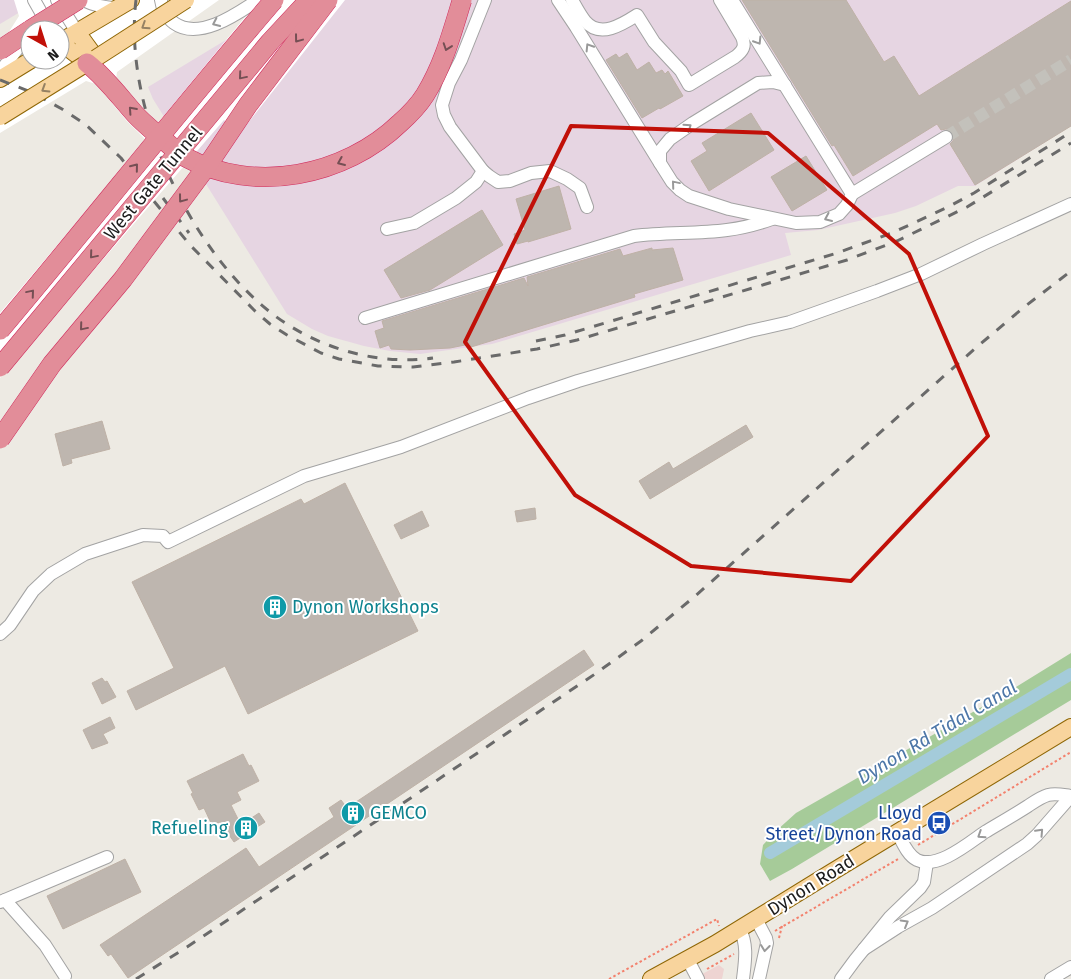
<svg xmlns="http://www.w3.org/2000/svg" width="1071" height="979" font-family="'Fira Sans',sans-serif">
	<rect width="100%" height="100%" fill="#edeae3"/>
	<polygon fill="#eed4d2" points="719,965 724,969 722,979 693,979"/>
	<g fill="#e6d5e2">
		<polygon points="0,0 40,0 0,24"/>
		<polygon points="292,0 1071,0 1071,126 975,186 958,186 916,206 895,213 818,230 785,233 791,255 492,344 420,354 390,351 364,346 328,336 312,329 287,314 153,99 148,87"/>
	</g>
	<polygon fill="#a6cb99" points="1071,653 1071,700 792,869 770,881 760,864 763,845 776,831 796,813 1008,692"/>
	<path fill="#fff" fill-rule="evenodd" d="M14,0H219L117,72L116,79L129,95L157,124L259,0H345L240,133L224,120L0,378V313L97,198L145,139L126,120L96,84L86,81L0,133V46L19,16ZM30,30H60V60H30Z"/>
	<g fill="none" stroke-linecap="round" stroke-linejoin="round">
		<polyline stroke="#a4cbda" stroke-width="12" points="770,853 1071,674"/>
	</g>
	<g fill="#beb6af" stroke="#beb1a6">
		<polygon points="742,0 846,0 884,62 894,56 919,96 1071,1 1071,126 975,185 950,144 953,141 954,137 953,132 946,129 941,130 937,124 853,176 834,145 832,146"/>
		<polygon points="627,53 637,70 649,62 656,73 662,70 665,74 668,71 683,96 660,109 659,108 642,118 606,60 616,54 619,58"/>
		<polygon points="751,113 774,150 709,191 691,161 707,151 702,143"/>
		<polygon points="806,156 827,190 792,211 771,177"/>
		<polygon points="559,186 571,229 528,242 528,241 517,244 514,234 525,230 516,199"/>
		<polygon points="482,210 503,245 430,290 401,298 384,270"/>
		<polygon points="652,248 652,250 673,248 683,280 634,294 635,297 471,347 470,344 450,348 410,350 391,349 389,345 380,348 375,331 384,328 382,321 524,278 528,286 527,277 620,249 623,256"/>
		<polygon points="102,421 110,449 71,459 72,463 63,466 55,434"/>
		<polygon points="746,425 753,437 650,499 639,481 669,462 673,469"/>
		<polygon points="345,483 418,631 248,714 225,666 136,710 127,691 174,668 132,582 301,499 304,504"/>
		<polygon points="535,508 536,519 517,522 515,511"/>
		<polygon points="422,511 429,526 401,539 394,525"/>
		<polygon points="584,650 594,665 128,978 111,954 108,956 100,945 246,848 259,867 334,817 329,808 341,800 347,808"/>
		<polygon points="102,678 105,682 107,681 116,697 102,704 92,683"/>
		<polygon points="110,717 115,728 103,734 108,743 92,749 83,730"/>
		<polygon points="243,754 249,766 251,765 259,781 237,792 241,800 231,805 241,825 259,813 265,822 234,842 220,822 212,825 204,808 199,810 191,794 193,793 187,781"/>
		<polygon points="125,859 141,892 63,929 47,896"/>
	</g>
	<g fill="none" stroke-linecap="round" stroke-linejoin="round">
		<polyline stroke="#c3c1bb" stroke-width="12" stroke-dasharray="12 6" stroke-linecap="butt" points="946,137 1071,60"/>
		<g stroke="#a3a3a3" stroke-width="14">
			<g id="minor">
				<polyline points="34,0 51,30"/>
				<polyline points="57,0 77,32"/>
				<path d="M83,0C95,6 105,8 118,8"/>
				<path d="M161,0C162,9 167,18 174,23C199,41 237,14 258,0"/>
				<polyline points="485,0 461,60 449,83 442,105 444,115 450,127 483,171 489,176 498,182 510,181 531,173 550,171 567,179 580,188 587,207"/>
				<polyline points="558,0 576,27 660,163 672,182 680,190 689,196 729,209 796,223 820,222 839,214 847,205 852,194 732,0"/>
				<path d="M572,0C576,7 580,15 585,21C600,39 623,24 637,15L654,42L681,71L689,85L735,57C743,51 746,46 742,37L720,0"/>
				<polyline points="0,72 27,36"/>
				<polyline points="660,163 660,151 670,139 693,123 758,83 773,82 785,85"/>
				<polyline points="852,194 946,137"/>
				<polyline points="387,229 414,223 456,198 476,182 483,171"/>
				<path d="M365,318L634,236C665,232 697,234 727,230C743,228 758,224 772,219"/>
				<polyline points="0,634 10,625 33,591 51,574 85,554 143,535 163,536 168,542 304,476 401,447 528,398 578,381 750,331 790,322 877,291 921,274 983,244 1071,204"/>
				<path d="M897,832C902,841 907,855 917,860C937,870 969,843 985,832C1000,823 1014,815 1028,806C1034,802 1041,797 1048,795C1056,793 1063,795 1071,796"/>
				<polyline points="5,900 45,945 65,976"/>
				<polyline points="0,902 107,857"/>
				<polyline points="756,919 766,938 767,943 759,979"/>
				<path d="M740,929C748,946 745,961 743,979"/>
				<polyline points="864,949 898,927 932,908 1027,844 1037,835 1071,796"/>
				<polyline points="688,960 698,979"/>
				<polyline points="841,979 855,960 890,917 920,888 924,882 927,862"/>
				<polyline points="1051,979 1071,967"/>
			</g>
		</g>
		<g stroke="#8f6706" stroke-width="18">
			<g id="major">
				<polyline points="60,42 131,0"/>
				<polyline points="60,42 87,63 96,58 77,32"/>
				<polyline points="0,79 31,60"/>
				<polyline points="651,979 715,944 832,872 1071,727"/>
			</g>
		</g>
		<g stroke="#f3816d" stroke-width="2" stroke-dasharray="2.5 2.5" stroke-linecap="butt">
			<polyline points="918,845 1071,752"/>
			<polyline points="775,931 898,859"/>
			<polyline points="779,938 782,926"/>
			<polyline points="707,969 734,954"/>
			<polyline points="609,979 717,919 719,926"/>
		</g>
		<use href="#minor" stroke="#fff" stroke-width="12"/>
		<use href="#major" stroke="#f8d49d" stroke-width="16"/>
		<g stroke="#6a6a6a" stroke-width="3" stroke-dasharray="10 10" stroke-linecap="butt">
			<path d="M136,0C123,106 187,246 270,312C314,347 376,366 433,358"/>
			<polyline points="0,80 31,92 62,109 85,124 121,158 153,200 190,245 255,311 270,324 287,335 321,353 339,359 378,366 413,367 454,362 537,349 577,340 847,260 897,241 967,207 1071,143"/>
			<polyline points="163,198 189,233"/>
			<polyline points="536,341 565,335 837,253 892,233 948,207 974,193 1071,132"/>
			<polyline points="136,979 187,947 366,828 595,674 641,641 694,597 978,346 1023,308 1071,271"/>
		</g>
		<g stroke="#8f6706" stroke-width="18" stroke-linecap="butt">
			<g id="major-bridge">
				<polyline points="96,58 186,0"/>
				<polyline points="0,117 87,63"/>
			</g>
		</g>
		<g stroke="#d02b5d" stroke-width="20" stroke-linecap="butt">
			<g id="highway-bridge">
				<polyline points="30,30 78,0"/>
				<polyline points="0,50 30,30"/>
				<path d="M87,63C105,77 119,96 134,113C143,123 154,132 165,141C171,146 178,153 185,157C254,195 345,176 400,123C409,115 418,106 425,95C443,66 452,33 462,0"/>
				<path d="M0,330C92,221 181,108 274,0"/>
				<polyline points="0,367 270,42 309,0"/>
				<polyline points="0,439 52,364 123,279 207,166 248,105 328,0"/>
			</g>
		</g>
		<use href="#major-bridge" stroke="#f8d49d" stroke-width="16"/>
		<use href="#highway-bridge" stroke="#e28d99" stroke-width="19"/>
	</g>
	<defs><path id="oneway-chevron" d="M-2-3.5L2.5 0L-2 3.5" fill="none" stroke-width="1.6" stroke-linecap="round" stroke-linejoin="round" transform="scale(1.25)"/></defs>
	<g stroke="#999">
		<use href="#oneway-chevron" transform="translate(216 23) rotate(155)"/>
		<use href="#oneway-chevron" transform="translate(758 41) rotate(58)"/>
		<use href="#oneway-chevron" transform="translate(589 47) rotate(-122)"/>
		<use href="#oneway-chevron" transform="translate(688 127) rotate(-35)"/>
		<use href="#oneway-chevron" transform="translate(675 184) rotate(-130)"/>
		<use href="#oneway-chevron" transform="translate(828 218) rotate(156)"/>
		<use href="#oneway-chevron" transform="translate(1040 832) rotate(-47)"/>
		<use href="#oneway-chevron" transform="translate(981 835) rotate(147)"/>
		<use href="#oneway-chevron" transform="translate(905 923) rotate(-30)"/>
		<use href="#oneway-chevron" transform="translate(765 948) rotate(97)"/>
	</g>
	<g stroke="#958163">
		<use href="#oneway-chevron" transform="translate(145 26) rotate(147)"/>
		<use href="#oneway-chevron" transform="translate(45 89) rotate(148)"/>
	</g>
	<g stroke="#754f54">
		<use href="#oneway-chevron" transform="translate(298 39) rotate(127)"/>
		<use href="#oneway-chevron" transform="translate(447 47) rotate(109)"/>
		<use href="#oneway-chevron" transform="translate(242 76) rotate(130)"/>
		<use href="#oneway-chevron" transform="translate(132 110) rotate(-132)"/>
		<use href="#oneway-chevron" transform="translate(341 162) rotate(157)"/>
		<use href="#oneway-chevron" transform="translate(135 167) rotate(-51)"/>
		<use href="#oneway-chevron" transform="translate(182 199) rotate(127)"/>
		<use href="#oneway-chevron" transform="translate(93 255) rotate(130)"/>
		<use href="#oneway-chevron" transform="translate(31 293) rotate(-50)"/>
		<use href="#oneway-chevron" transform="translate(83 327) rotate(130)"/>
	</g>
	<path fill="none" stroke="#c11008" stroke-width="4" stroke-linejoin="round" d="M571,126L768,133L909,254L988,436L851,581L691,566L575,495L465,342Z"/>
	<defs>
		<g id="building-disc" transform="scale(1.25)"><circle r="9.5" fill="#0f9aa8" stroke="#fff"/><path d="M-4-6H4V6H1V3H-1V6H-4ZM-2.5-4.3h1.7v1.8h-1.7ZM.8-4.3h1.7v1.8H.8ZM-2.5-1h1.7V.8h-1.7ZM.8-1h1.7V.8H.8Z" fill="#fff"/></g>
		<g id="bus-disc" transform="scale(1.25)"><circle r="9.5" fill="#1a4fb4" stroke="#fff"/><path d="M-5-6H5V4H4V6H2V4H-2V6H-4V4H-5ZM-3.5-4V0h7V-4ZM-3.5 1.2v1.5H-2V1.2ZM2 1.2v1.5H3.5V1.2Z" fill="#fff"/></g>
	</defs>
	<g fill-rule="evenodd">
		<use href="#building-disc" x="275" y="607"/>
		<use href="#building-disc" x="353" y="813"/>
		<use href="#bus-disc" x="939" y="823"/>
		<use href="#building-disc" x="246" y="828"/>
	</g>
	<g text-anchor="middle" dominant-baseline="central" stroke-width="4" stroke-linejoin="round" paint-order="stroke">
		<g font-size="18" fill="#1c1c1c" stroke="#fff">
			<text transform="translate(153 183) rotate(-50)">West Gate Tunnel</text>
			<text transform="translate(811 885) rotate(-32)">Dynon Road</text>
		</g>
		<g font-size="18" fill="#0d838f" stroke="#fff" text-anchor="start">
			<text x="292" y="607">Dynon Workshops</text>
			<text x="370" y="813">GEMCO</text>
			<text x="228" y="828" text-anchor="end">Refueling</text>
		</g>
		<g font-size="18" fill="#164399" stroke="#fff" text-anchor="end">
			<text x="922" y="813">Lloyd<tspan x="922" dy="21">Street/Dynon Road</tspan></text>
		</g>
		<g font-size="19" font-style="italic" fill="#4d77a8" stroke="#fff">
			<text transform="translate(937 732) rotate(-31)">Dynon Rd Tidal Canal</text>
		</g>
	</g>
	<g transform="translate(45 45) rotate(141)"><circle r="24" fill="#ffffff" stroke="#a4a4a4"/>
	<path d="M0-4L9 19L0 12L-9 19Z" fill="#c11008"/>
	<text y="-8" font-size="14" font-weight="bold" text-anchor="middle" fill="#1c1c1c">N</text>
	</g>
</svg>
